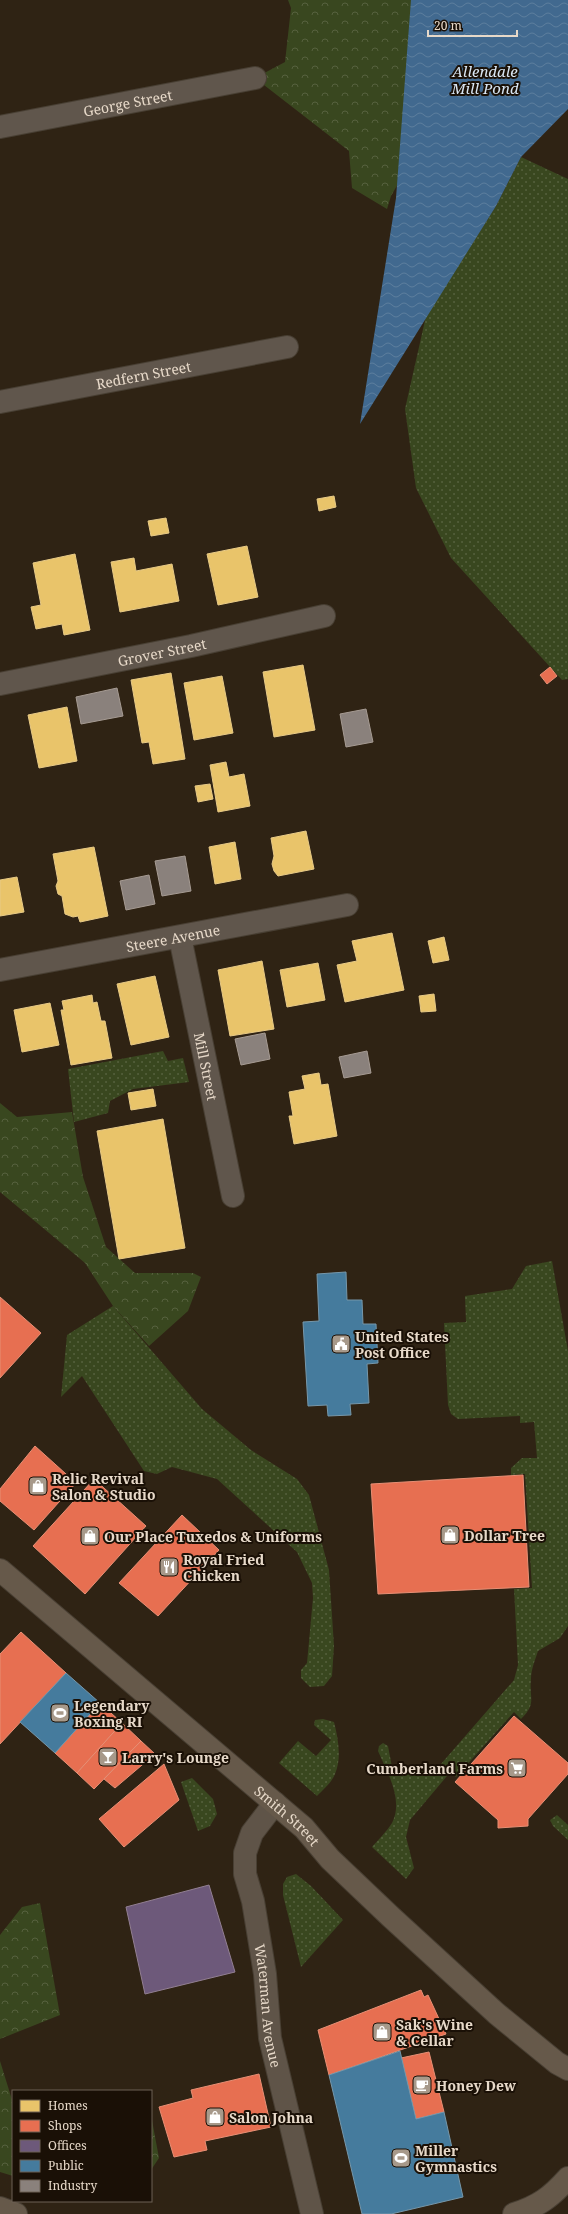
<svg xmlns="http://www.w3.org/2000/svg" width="568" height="2214" font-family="'Noto Serif',serif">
	<defs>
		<pattern id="grass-dots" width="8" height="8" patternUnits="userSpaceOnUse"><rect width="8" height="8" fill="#39471f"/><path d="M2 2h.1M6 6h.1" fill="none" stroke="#56613e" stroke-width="1.8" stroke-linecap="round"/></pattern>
		<pattern id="forest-crowns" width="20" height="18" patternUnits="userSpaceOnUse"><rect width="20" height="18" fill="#39471f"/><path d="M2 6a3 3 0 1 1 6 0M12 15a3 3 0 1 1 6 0" fill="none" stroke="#56613e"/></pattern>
		<pattern id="water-waves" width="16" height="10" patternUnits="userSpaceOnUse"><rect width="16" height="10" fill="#41698f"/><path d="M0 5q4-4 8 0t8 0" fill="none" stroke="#5c7e9d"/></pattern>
	</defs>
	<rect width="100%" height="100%" fill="#2f2314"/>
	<g fill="url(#grass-dots)">
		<polygon points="521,157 568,179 568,679 562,680 451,558 416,488 405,409 426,316 496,206"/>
		<polygon points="163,1051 168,1061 183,1058 189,1082 133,1089 110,1101 108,1113 74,1122 68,1069"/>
		<path d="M552,1261L568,1351V1626L560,1638L538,1651C535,1660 531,1670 531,1679C529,1699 537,1703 521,1719L514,1712L456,1777L441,1764L514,1680L518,1665L514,1589L532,1588L525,1474L511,1475V1468L522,1458H537L534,1422L520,1423V1416L458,1419L451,1414L448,1405L444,1323L466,1322L465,1296L512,1289L526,1266Z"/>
		<polygon points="113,1306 202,1409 251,1450 297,1479 309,1495 329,1570 334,1646 332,1676 324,1686 310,1687 301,1678 301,1670 307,1663 313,1598 312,1583 297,1552 217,1479 172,1467 157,1474 144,1471 82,1376 61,1397 67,1335"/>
		<path d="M323,1719L334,1722C338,1738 342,1758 335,1774C332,1782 323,1790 317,1796L279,1763L298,1741L316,1756L331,1740L314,1725L315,1720Z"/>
		<path d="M383,1743L388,1746L392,1767L396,1771H442L447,1776L410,1820L406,1837L414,1868L406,1879L372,1847C378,1840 387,1831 392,1823C404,1800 387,1772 378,1751L379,1746Z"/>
		<polygon points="192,1778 213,1799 217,1814 210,1826 198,1831 181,1782"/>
		<polygon points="557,1815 568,1825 568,1840 553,1826 550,1820"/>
		<polygon points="296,1874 311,1886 343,1920 301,1967 283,1895 283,1884 287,1877"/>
	</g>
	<g fill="url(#forest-crowns)">
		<polygon points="288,0 480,0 407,168 391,196 387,209 352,188 349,151 255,78 285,62 291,8"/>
		<polygon points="0,1103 17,1117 72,1112 83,1177 106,1247 135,1273 193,1273 201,1277 188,1311 149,1346 113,1306 85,1263 0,1192"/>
		<polygon points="40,1903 60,2015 0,2039 0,1935 22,1907"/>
		<polygon points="0,2061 13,2103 13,2176 0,2172"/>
		<polygon points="151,2115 159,2158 151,2170"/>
	</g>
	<polygon fill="url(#water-waves)" points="411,0 568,0 568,109 521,157 496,206 360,424 396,198"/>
	<g fill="#e9c46a" stroke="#e8ca86">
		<polygon points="334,496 336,507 319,511 317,499"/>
		<polygon points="166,518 169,533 151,536 148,521"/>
		<polygon points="247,546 258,597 218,605 207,554"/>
		<polygon points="75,554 90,630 64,635 62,624 36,629 31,607 41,605 33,563"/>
		<polygon points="134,558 136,571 172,564 179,601 120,612 111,562"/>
		<polygon points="303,665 315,730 274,737 263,672"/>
		<polygon points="171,673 185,759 153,764 149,742 142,743 131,680"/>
		<polygon points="222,676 233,733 194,740 184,683"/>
		<polygon points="67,707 77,761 39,768 28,715"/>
		<polygon points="226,762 229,777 244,774 250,806 218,812 210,765"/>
		<polygon points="210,784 213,799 198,802 195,786"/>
		<polygon points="306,831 314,869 278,876 274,871 272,864 274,856 271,838"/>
		<polygon points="235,842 241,879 215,884 209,847"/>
		<polygon points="94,847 108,916 80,922 78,916 73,917 65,914 62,896 58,894 56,886 58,881 53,854"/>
		<polygon points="17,877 24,912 0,916 0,880"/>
		<polygon points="392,933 404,990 345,1002 337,965 357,961 352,941"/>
		<polygon points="444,937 449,960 433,963 428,941"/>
		<polygon points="262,961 274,1029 230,1036 218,970"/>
		<polygon points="318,963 325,1000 287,1007 280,970"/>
		<polygon points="155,976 169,1037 131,1045 117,984"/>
		<polygon points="434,994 436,1011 421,1012 419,996"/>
		<polygon points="92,995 93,1003 97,1002 101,1021 105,1021 112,1058 71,1065 61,1010 64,1010 62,1001"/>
		<polygon points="50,1003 59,1045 22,1052 14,1010"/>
		<polygon points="319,1073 321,1085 328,1084 337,1136 294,1144 289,1116 293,1116 289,1092 305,1089 302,1076"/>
		<polygon points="153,1089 156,1106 131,1110 128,1093"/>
		<polygon points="163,1119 185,1248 119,1259 97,1131"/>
	</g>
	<g fill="#e76f51" stroke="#e78f75">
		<polygon points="550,667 557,676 547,684 540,675"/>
		<polygon points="0,1297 41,1333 0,1378"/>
		<polygon points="35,1446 76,1483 34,1530 0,1501 0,1489"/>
		<polygon points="523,1475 529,1587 378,1594 371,1484"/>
		<polygon points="94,1479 146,1526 85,1594 33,1546"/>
		<polygon points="182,1515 219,1550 158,1616 119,1583"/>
		<polygon points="21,1632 66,1673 0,1744 0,1654"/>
		<polygon points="100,1703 122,1723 77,1773 55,1753"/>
		<polygon points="514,1716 568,1763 568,1774 528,1819 528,1826 498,1828 498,1820 455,1782"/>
		<polygon points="122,1723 141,1741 94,1789 77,1773"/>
		<polygon points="141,1741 155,1754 115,1788 104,1779"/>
		<polygon points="164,1764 179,1800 124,1847 99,1819"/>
		<polygon points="421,1990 424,1997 428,1995 446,2034 329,2075 318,2030"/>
		<polygon points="429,2052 444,2112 416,2119 401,2058"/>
		<polygon points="259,2074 271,2127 205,2141 207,2150 174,2157 159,2107 193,2098 191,2090"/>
	</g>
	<polygon fill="#6d597a" stroke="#927f92" points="209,1885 235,1972 145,1994 126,1907"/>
	<g fill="#457b9d" stroke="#7697aa">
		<polygon points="346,1272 347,1300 362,1300 363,1324 376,1324 378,1363 367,1364 369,1403 350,1404 351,1415 328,1416 327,1405 308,1406 303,1322 319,1321 317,1274"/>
		<polygon points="66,1673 100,1703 55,1753 20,1722"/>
		<polygon points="400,2051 416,2119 444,2112 463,2197 391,2214 362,2214 329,2075"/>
	</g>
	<g fill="#8a817c" stroke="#a69b93">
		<polygon points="117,688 123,716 81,724 76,697"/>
		<polygon points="366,709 373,742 346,747 340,714"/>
		<polygon points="185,856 191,891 162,896 155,861"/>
		<polygon points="149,875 155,904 126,910 120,881"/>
		<polygon points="265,1033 270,1059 241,1065 235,1039"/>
		<polygon points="367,1051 371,1073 344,1078 339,1057"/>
	</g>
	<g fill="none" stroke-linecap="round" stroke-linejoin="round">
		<g stroke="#483f33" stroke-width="24">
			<g id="minor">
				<path id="s1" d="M0,127L255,78"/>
				<path id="s2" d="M0,402L287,347"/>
				<path id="s3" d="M0,684L191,646L324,616"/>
				<path id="s4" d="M180,937L233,1196"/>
				<path id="s5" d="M0,970L347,905"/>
			</g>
		</g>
		<g stroke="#483f33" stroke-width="24">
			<g id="secondary">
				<path id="s6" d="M275,1803L252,1833L245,1853V1874L253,1901L265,1974L270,2038L312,2214"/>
			</g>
		</g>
		<g stroke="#483f33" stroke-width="24">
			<g id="primary">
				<path id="s7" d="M0,1570L304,1828L330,1859L391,1917L497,2014L557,2063L568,2069"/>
				<polyline points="0,2208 16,2214"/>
				<path d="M514,2214C539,2206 551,2197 568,2178"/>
			</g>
		</g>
		<use href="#minor" stroke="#60564c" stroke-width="22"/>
		<use href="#secondary" stroke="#5f5448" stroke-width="22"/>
		<use href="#primary" stroke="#66594a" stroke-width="22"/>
	</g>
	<defs>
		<g id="civic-square" transform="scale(1)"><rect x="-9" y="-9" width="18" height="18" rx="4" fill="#a7998a" stroke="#1a1006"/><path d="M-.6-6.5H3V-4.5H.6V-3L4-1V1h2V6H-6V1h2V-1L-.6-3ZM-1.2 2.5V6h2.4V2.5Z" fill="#fff"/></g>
		<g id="shop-square" transform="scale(1)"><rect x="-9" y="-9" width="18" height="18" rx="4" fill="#a7998a" stroke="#1a1006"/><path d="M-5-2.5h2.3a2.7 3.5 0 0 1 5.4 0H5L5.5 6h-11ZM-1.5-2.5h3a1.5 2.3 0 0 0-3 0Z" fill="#fff"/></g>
		<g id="restaurant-square" transform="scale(1)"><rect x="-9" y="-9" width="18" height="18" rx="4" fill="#a7998a" stroke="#1a1006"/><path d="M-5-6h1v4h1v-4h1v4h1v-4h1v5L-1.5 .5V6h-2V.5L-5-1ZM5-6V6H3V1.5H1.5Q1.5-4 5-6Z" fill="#fff"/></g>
		<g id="stadium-square" transform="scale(1)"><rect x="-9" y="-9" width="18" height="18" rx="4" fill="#a7998a" stroke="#1a1006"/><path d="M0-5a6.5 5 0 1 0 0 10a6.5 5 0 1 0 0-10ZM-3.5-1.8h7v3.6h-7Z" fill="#fff"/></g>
		<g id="bar-square" transform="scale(1)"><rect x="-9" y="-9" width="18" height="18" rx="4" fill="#a7998a" stroke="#1a1006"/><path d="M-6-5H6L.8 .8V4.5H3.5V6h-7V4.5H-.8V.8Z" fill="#fff"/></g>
		<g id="supermarket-square" transform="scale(1)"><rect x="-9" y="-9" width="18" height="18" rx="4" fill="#a7998a" stroke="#1a1006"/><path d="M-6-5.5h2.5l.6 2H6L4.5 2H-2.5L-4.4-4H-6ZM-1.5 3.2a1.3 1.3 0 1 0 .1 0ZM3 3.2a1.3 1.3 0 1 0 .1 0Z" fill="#fff"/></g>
		<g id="cafe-square" transform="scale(1)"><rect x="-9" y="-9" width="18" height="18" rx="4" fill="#a7998a" stroke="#1a1006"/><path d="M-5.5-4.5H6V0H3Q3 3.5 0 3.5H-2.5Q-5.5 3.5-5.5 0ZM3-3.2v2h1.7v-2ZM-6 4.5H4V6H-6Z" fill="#fff"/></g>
	</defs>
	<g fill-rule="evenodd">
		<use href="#civic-square" x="341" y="1344"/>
		<use href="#shop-square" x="38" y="1486"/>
		<use href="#shop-square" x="450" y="1535"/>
		<use href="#shop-square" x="90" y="1536"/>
		<use href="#restaurant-square" x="169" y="1567"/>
		<use href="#stadium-square" x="60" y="1713"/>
		<use href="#bar-square" x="108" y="1757"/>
		<use href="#supermarket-square" x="517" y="1768"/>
		<use href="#shop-square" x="382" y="2032"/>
		<use href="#cafe-square" x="422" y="2085"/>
		<use href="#shop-square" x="215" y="2117"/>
		<use href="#stadium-square" x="401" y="2158"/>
	</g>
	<g text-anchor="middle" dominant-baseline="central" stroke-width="4" stroke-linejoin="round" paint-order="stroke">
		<g font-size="14" fill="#e7d9c9" stroke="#1a1006">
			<text stroke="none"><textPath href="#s1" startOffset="130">George Street</textPath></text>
			<text stroke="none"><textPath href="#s2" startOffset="146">Redfern Street</textPath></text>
			<text stroke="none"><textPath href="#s3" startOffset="165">Grover Street</textPath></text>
			<text stroke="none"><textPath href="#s5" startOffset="176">Steere Avenue</textPath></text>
			<text stroke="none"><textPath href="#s4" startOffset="132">Mill Street</textPath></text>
			<text stroke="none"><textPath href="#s7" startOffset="378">Smith Street</textPath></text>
			<text stroke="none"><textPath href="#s6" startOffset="214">Waterman Avenue</textPath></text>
		</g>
		<g font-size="14" font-weight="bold" fill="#e7d9c9" stroke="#1a1006" text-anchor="start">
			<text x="355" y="1336">United States<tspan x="355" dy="16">Post Office</tspan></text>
			<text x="52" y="1478">Relic Revival<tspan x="52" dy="16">Salon &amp; Studio</tspan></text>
			<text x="464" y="1535">Dollar Tree</text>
			<text x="104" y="1536">Our Place Tuxedos &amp; Uniforms</text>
			<text x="183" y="1559">Royal Fried<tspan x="183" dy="16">Chicken</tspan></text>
			<text x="74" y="1705">Legendary<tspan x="74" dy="16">Boxing RI</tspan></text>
			<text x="122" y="1757">Larry's Lounge</text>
			<text x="503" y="1768" text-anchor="end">Cumberland Farms</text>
			<text x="396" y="2024">Sak's Wine<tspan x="396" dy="16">&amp; Cellar</tspan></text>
			<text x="436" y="2085">Honey Dew</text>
			<text x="229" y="2117">Salon Johna</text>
			<text x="415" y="2150">Miller<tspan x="415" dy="16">Gymnastics</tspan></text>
		</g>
		<g font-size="15" font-style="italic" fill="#d9e6f3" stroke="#1a1006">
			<text x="485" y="71">Allendale<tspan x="485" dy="17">Mill Pond</tspan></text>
		</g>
	</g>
	<rect x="12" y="2090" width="140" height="112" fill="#1a1006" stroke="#6c6054"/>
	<rect x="20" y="2100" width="20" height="12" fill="#e9c46a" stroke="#6c6054"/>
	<text x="48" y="2110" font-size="12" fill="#e7d9c9">Homes</text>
	<rect x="20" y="2120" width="20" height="12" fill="#e76f51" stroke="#6c6054"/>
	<text x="48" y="2130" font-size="12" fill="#e7d9c9">Shops</text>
	<rect x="20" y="2140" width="20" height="12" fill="#6d597a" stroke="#6c6054"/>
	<text x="48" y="2150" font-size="12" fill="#e7d9c9">Offices</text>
	<rect x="20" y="2160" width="20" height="12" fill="#457b9d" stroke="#6c6054"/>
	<text x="48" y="2170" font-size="12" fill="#e7d9c9">Public</text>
	<rect x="20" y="2180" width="20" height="12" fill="#8a817c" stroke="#6c6054"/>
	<text x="48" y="2190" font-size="12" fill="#e7d9c9">Industry</text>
	<path d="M428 30v6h89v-6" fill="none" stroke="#e7d9c9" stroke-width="2"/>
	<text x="434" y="30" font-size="12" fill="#e7d9c9" stroke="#1a1006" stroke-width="3" paint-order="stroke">20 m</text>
</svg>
